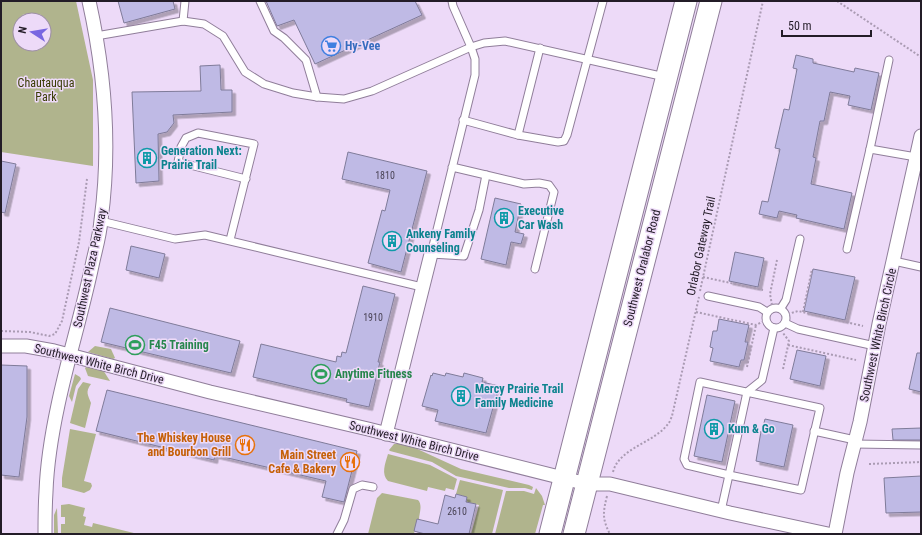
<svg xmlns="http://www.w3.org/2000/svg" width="922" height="535" font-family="'Roboto Condensed',sans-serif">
	<defs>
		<filter id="shadow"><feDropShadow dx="3.5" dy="3.5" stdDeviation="0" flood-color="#0004"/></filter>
	</defs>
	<rect width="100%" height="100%" fill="#eddaf8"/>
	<g fill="#b0b48d" fill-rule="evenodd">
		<path d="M1,1H76L93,80V166L1,152ZM20,20H44V44H20Z"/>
		<polygon points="95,346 111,349 115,358 113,359 88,352"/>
		<polygon points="86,367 103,370 110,381 88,376 85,368"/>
		<polygon points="75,374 80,377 81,379 76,386 72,402 69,396"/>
		<path d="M83,382L91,384C85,392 88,395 91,403L85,428L70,423L78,389Z"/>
		<polygon points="70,429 96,434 84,481 91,483 92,486 90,490 84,493 62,487 62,478"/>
		<polygon points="394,444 401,444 413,447 461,469 529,485 533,487 532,490 525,488 509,488 456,476 432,462 390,451 389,450"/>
		<path d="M388,454L430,465L457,479L454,490L446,488L445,491L428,487L427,491L388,481C381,474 385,464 388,454Z"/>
		<polygon points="460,480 503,490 492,534 471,534 479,505 466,502 467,497 456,494"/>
		<polygon points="536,488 542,496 545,505 543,505 535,534 495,534 506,491 524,491 534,494"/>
		<path d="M382,493L418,500C423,505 419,514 419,519H417L414,534H368L377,498Z"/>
		<polygon points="69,504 85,508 83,516 86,517 84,525 92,527 93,523 138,534 61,534 61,524 65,524 65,517 61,517 61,505"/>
		<polygon points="57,508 58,534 54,534 54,515"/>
	</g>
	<g fill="#bfbae5" stroke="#7f7b99" filter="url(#shadow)">
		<polygon points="118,1 173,1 175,9 124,23"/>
		<polygon points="266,1 415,1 422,15 315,64 294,20 277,26"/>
		<polygon points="796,55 813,59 813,63 854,72 855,68 879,73 871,110 848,105 850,96 830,92 824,121 820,121 813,157 816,158 811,184 852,193 844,229 796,218 797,215 779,211 777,218 759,214 762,201 768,202 780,149 775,148 784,109 789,110 797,69 793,68"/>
		<polygon points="220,65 221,90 232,90 232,112 173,115 174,123 167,132 158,134 159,181 136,183 132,92 201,91 200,66"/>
		<polygon points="348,152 427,171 401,272 368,263 382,210 385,211 390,190 342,179"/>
		<polygon points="1,161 16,164 5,213 1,212"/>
		<polygon points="495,198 521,204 515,232 524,234 521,244 511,242 506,265 481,259"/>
		<polygon points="131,246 165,254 159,278 126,270"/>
		<polygon points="735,252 764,258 758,287 729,281"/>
		<polygon points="813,269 855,277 845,320 804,311"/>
		<polygon points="363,286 395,294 378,362 380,362 369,407 346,402 347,399 253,377 261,344 336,362 337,356 341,357 342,352 346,353"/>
		<polygon points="110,308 240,341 231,373 101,342"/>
		<polygon points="719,319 749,325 745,342 748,342 744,360 741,360 739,367 710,361 713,348 710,347 713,331 717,331"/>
		<polygon points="797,350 826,356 820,386 790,379"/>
		<polygon points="917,353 921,353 921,392 909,389"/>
		<polygon points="1,365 27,366 27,417 19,477 1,475"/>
		<polygon points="433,373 445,376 446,373 463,377 464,373 483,378 482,382 499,386 486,433 435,421 438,410 422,406 431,375 432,376"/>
		<polygon points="107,390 357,451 344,502 322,497 326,481 215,455 214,460 96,431"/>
		<polygon points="707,395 735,401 722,462 694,456"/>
		<polygon points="765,419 793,425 784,467 756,461 761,431 762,431"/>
		<polygon points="921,428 921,440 893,440 892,429"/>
		<polygon points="921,476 921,512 886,513 884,478"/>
		<polygon points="456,494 467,497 466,502 476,504 469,534 425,534 414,531 417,519 438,524 445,495 455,498"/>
	</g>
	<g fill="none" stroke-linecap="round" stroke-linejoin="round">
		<g stroke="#907e9a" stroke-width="9">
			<g id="service">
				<polyline points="260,1 274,31 284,38 306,60 317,97"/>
				<polyline points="183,21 185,1"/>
				<polyline points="96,36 183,21 204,24 223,36 245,72 264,84 293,93 317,97 344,99 372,91 471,47 484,43 505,41 665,77"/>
				<polyline points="463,120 518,135 540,48"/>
				<polyline points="518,135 558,142 564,141 567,135 603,1"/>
				<polyline points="870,149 889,60"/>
				<polyline points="452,167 486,175 479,210 464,256 431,254 475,75 475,59 471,47 453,6 452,1"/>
				<polyline points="486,175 524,184 539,183 549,185 554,192 535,269"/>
				<polyline points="101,221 175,239 205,235 422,287"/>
				<polyline points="230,240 254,144 198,133 186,138 181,147 178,162 246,179"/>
				<polyline points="847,249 870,149 916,157"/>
				<polyline points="894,261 921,267"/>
				<polyline points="708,296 759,307 767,312"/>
				<circle cx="776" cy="318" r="10"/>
				<polyline points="781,308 786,300 800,239"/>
				<polyline points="785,323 798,329 875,346"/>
				<polyline points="814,431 855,440"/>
				<polyline points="854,444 921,445"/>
				<polyline points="721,511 729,475 687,465 684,459 700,382 820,408 801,490 729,475 747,392 762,380 774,328"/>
				<polyline points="337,534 344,520 353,489 362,485 373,487"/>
			</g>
		</g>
		<g stroke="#907e9a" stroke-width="15">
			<g id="minor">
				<polyline points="1,346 26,346 54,351 210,392 368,429 575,481 588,484 610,484 730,513 828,534"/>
				<polyline points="386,434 431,254"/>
				<path d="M45,534C45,520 45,506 46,492C47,463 52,433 58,405C68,357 83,310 93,261C96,248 100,234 101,220C111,146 105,73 89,1"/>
				<polyline points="835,534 847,473 860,422 879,324 921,136"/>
			</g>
		</g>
		<g stroke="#907e9a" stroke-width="23">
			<g id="primary">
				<polyline points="550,534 686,1"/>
				<polyline points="574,534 711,1"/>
			</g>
		</g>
		<g stroke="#aa9bb3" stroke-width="2" stroke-dasharray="2 2" stroke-linecap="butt">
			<polyline points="837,1 921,57"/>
			<polyline points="703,277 763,290"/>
			<polyline points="700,291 763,1"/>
			<polyline points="772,305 770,294 777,260"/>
			<polyline points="696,312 756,325 764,321"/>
			<polyline points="803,312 812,269"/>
			<polyline points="788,314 798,311 863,326"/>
			<polyline points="1,331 30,332 49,336 55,334 62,321 79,242 87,179"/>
			<polyline points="788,345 856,360"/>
			<polyline points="747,367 756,325"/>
			<polyline points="783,369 789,341 783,333"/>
			<polyline points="869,464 921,462"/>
			<path d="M613,472C619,448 654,443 668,424C670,422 671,418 672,416L699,297"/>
			<path d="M607,496C603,512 602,519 610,534"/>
		</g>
		<use href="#service" stroke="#fff" stroke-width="7"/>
		<use href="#minor" stroke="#fff" stroke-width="13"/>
		<use href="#primary" stroke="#fff" stroke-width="21"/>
	</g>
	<defs>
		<g id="supermarket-ring" transform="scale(1)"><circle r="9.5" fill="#eddaf8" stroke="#3f7fe0" stroke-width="1.5"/><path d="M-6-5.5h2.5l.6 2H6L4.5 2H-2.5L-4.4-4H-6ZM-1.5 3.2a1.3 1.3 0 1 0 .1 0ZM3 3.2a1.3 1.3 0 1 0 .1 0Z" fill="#3f7fe0"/></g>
		<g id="building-ring" transform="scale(1)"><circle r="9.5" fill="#eddaf8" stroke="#0f9aa8" stroke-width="1.5"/><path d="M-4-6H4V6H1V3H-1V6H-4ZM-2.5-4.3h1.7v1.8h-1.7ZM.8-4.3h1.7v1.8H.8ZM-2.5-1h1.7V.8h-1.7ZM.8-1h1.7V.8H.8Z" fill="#0f9aa8"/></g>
		<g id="stadium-ring" transform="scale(1)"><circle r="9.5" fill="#eddaf8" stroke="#2e9e5b" stroke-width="1.5"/><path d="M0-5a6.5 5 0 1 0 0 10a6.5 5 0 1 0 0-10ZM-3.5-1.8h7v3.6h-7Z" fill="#2e9e5b"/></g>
		<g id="restaurant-ring" transform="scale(1)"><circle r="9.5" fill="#eddaf8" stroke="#e8710a" stroke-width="1.5"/><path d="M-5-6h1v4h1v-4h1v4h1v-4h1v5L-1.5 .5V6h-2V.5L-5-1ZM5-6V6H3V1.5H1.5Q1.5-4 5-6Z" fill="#e8710a"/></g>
	</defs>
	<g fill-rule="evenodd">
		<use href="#supermarket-ring" x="331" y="46"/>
		<use href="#building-ring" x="147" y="158"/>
		<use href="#building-ring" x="504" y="218"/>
		<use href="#building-ring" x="392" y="241"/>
		<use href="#stadium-ring" x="135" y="345"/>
		<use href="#stadium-ring" x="321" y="374"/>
		<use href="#building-ring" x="461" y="396"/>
		<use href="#building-ring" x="714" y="429"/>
		<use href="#restaurant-ring" x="245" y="445"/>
		<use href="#restaurant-ring" x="350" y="462"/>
	</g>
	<g text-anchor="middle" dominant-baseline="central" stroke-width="3" stroke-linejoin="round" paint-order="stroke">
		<g font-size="10" fill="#4a4456">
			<text x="385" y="175">1810</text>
			<text x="373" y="317">1910</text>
			<text x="457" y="511">2610</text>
		</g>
		<g font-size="12" font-weight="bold" fill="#366cbe" stroke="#eddaf8" text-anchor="start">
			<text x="345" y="46">Hy-Vee</text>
		</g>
		<g font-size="12" fill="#393c04" stroke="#eddaf8">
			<text x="46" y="83">Chautauqua<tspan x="46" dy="14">Park</tspan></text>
		</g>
		<g font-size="12" font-weight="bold" fill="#0d838f" stroke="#eddaf8" text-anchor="start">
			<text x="161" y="151">Generation Next:<tspan x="161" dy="14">Prairie Trail</tspan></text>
			<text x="518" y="211">Executive<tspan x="518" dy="14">Car Wash</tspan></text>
			<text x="406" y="234">Ankeny Family<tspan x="406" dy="14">Counseling</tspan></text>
			<text x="475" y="389">Mercy Prairie Trail<tspan x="475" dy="14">Family Medicine</tspan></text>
			<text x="728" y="429">Kum &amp; Go</text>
		</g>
		<g font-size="12" fill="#231c27" stroke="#eddaf8">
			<text transform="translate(701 246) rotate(-78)">Orlabor Gateway Trail</text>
			<text transform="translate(90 268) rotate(-78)">Southwest Plaza Parkway</text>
			<text transform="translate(642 268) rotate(-76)">Southwest Oralabor Road</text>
			<text transform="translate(878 335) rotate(-78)">Southwest White Birch Circle</text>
			<text transform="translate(99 364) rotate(14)">Southwest White Birch Drive</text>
			<text transform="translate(414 441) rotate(14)">Southwest White Birch Drive</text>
		</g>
		<g font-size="12" font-weight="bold" fill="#27864d" stroke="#eddaf8" text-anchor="start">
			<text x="149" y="345">F45 Training</text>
			<text x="335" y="374">Anytime Fitness</text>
		</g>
		<g font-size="12" font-weight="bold" fill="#c56008" stroke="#eddaf8" text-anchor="end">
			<text x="231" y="438">The Whiskey House<tspan x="231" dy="14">and Bourbon Grill</tspan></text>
			<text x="336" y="455">Main Street<tspan x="336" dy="14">Cafe &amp; Bakery</tspan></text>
		</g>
	</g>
	<rect width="922" height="535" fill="none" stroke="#231c27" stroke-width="4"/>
	<g transform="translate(32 32) rotate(282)"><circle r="19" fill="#eddaf8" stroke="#9c8ea4"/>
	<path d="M0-3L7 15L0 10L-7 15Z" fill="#7866e1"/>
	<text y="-6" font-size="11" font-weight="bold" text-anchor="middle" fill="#231c27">N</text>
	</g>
	<path d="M782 30v6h89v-6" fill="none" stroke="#231c27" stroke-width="2"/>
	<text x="788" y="30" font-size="12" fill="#231c27" stroke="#eddaf8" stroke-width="3" paint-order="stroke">50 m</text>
</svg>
